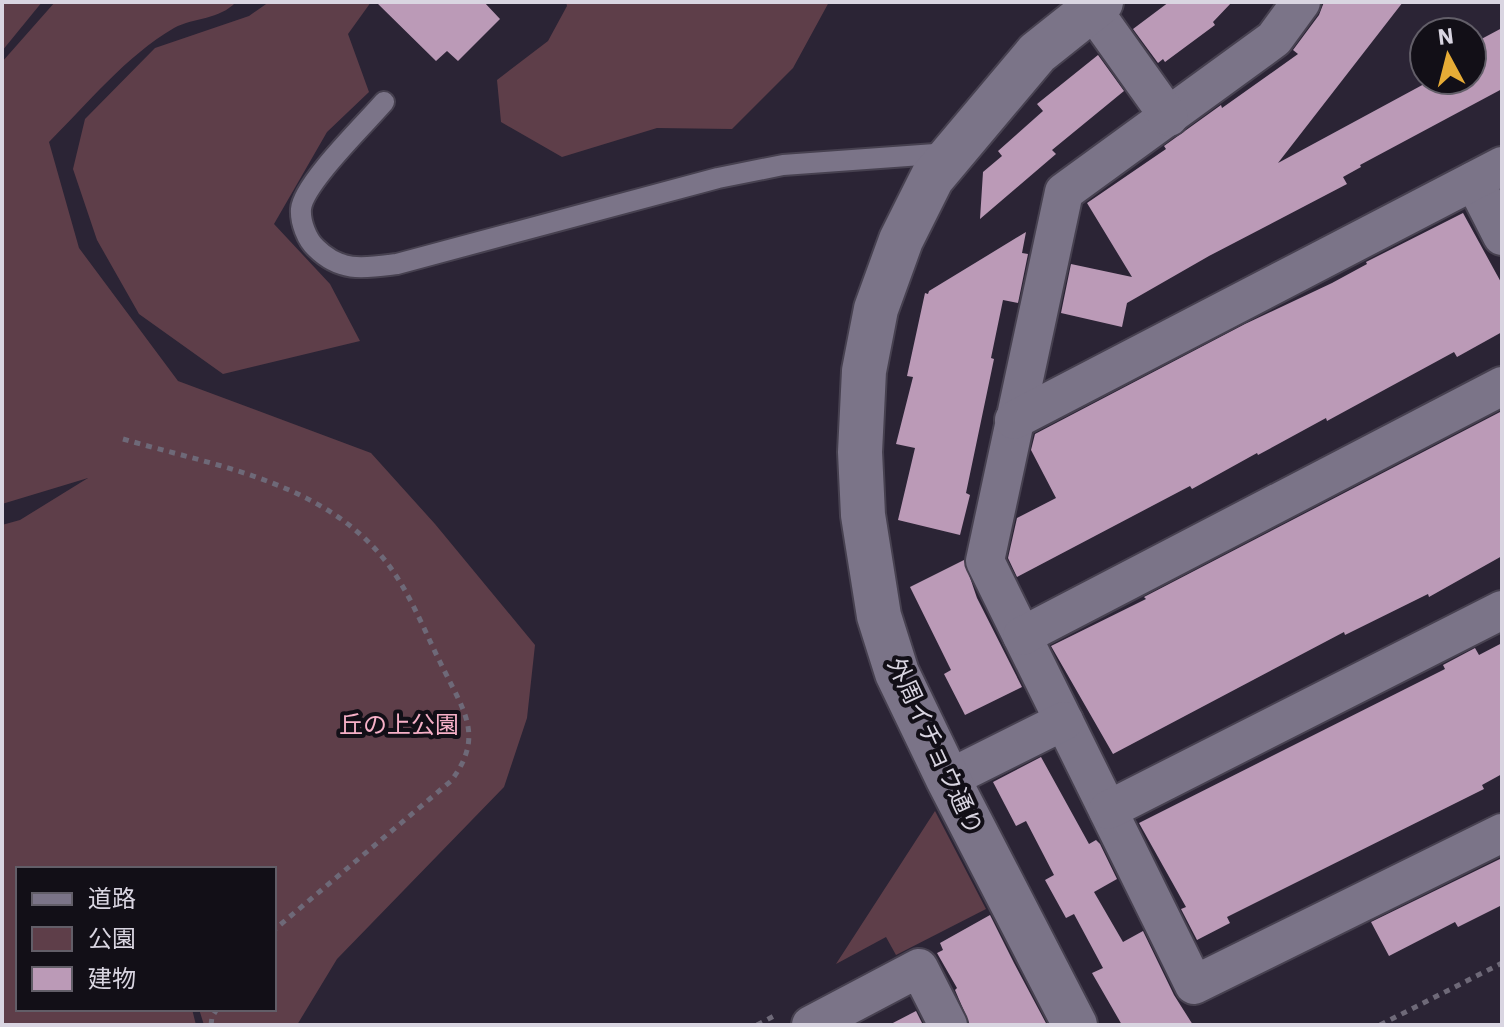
<svg xmlns="http://www.w3.org/2000/svg" width="1504" height="1027" font-family="'IBM Plex Sans','Noto Sans JP',sans-serif">
	<rect width="100%" height="100%" fill="#2b2435"/>
	<g fill="#5e3e49">
		<polygon points="2,2 42,2 2,51"/>
		<path d="M55,2H236C219,20 195,17 174,28C126,56 88,103 49,142L79,248L178,381L371,453L435,524L535,645L527,718L504,787L337,959L297,1025H204L199,1009H274V869H18V1009H192L196,1025H2V525L20,520L88,478L2,504V62Z"/>
		<polygon points="269,2 371,2 348,34 369,92 327,132 274,224 330,284 360,341 223,374 139,314 97,240 73,169 85,119 155,48 249,16"/>
		<polygon points="566,2 829,2 793,68 732,129 657,128 562,157 501,122 497,80 548,41 567,6"/>
		<polygon points="935,811 986,909 896,955 886,937 836,964"/>
	</g>
	<g fill="#bb9ab7">
		<polygon points="376,2 484,2 500,19 458,61 447,51 436,61"/>
		<polygon points="1169,2 1232,2 1213,22 1215,25 1165,62 1163,59 1158,63 1133,29"/>
		<polygon points="1324,2 1403,2 1278,163 1426,83 1424,80 1472,80 1472,44 1502,28 1502,89 1360,165 1361,167 1343,177 1347,184 1209,256 1127,303 1122,327 1061,313 1071,264 1132,277 1087,203 1166,149 1164,146 1221,105 1222,108 1298,54 1293,50 1319,15"/>
		<polygon points="1098,55 1124,91 1052,150 1056,154 980,219 983,172 1002,156 998,151 1043,111 1037,104"/>
		<polygon points="1463,213 1502,284 1502,332 1457,357 1454,352 1327,421 1326,418 1258,455 1257,453 1192,489 1190,486 1017,577 1008,558 1017,518 1056,498 1031,450 1035,434 1245,324 1332,283 1367,264 1366,262"/>
		<polygon points="1026,232 1022,253 1028,254 1018,303 1003,300 991,358 994,359 966,493 970,495 960,535 898,520 915,448 896,444 913,377 907,376 925,293 928,294 929,291"/>
		<polygon points="1502,411 1502,556 1429,597 1428,594 1345,635 1344,632 1113,754 1051,646 1146,599 1144,597"/>
		<polygon points="964,560 977,598 1022,687 965,715 944,674 951,670 910,587"/>
		<polygon points="1502,643 1502,774 1482,785 1484,789 1227,917 1230,923 1197,940 1181,909 1186,907 1139,823 1445,669 1443,665 1475,648 1479,655"/>
		<polygon points="1041,757 1089,844 1096,840 1100,844 1117,879 1094,892 1123,942 1143,931 1174,995 1193,1025 1122,1025 1092,973 1103,968 1074,914 1066,918 1045,880 1054,875 1026,821 1016,826 993,782"/>
		<polygon points="1502,858 1502,905 1458,927 1455,922 1389,956 1371,922"/>
		<polygon points="990,915 1014,963 1047,1025 970,1025 955,990 957,988 937,953 943,950 940,943"/>
		<polygon points="916,1011 923,1025 889,1025"/>
	</g>
	<g fill="none" stroke-linecap="round" stroke-linejoin="round">
		<g stroke="#474150" stroke-width="24">
			<path id="service" d="M384,102C366,123 303,184 301,209C300,222 307,240 316,248C341,273 365,268 397,264L718,178L783,165L949,153"/>
		</g>
		<g stroke="#474150" stroke-width="42">
			<g id="minor">
				<polyline points="1301,2 1274,39 1064,192 985,561 1194,985 1502,833"/>
				<polyline points="1092,9 1169,117"/>
				<polyline points="1474,181 1502,236"/>
				<polyline points="1014,420 1502,166"/>
				<polyline points="1022,636 1502,386"/>
				<polyline points="948,779 1064,721"/>
				<polyline points="1108,810 1502,610"/>
				<polyline points="811,1025 919,968 948,1025"/>
			</g>
		</g>
		<g stroke="#474150" stroke-width="48">
			<polyline id="tertiary" points="1075,1025 948,779 897,673 879,616 863,515 860,452 864,371 876,309 901,240 932,178 1037,53 1101,2"/>
		</g>
		<g stroke="#6e6978" stroke-width="5" stroke-dasharray="6 6" stroke-linecap="butt">
			<path d="M123,439C215,466 325,482 387,563C411,594 426,635 444,670C465,713 484,737 451,781L274,930"/>
			<polyline points="211,1025 212,1017 217,1009"/>
			<polyline points="757,1025 774,1016"/>
			<polyline points="1380,1025 1502,963"/>
		</g>
		<use href="#service" stroke="#7b7488" stroke-width="20"/>
		<use href="#minor" stroke="#7b7488" stroke-width="38"/>
		<use href="#tertiary" stroke="#7b7488" stroke-width="44"/>
	</g>
	<g text-anchor="middle" dominant-baseline="central" stroke-width="8" stroke-linejoin="round" paint-order="stroke">
		<g font-size="24" fill="#f6b0c7" stroke="#120f17">
			<text x="399" y="724">丘の上公園</text>
		</g>
		<g font-size="24" fill="#d9d5e1" stroke="#120f17">
			<text transform="translate(936 746) rotate(65)">外周イチョウ通り</text>
		</g>
	</g>
	<rect width="1504" height="1027" fill="none" stroke="#d9d5e1" stroke-width="8"/>
	<rect x="16" y="867" width="260" height="144" fill="#120f17" stroke="#625e68" stroke-width="2"/>
	<rect x="32" y="893" width="40" height="12" fill="#7b7488" stroke="#625e68" stroke-width="2"/>
	<text x="88" y="907" font-size="24" fill="#d9d5e1">道路</text>
	<rect x="32" y="927" width="40" height="24" fill="#5e3e49" stroke="#625e68" stroke-width="2"/>
	<text x="88" y="947" font-size="24" fill="#d9d5e1">公園</text>
	<rect x="32" y="967" width="40" height="24" fill="#bb9ab7" stroke="#625e68" stroke-width="2"/>
	<text x="88" y="987" font-size="24" fill="#d9d5e1">建物</text>
	<g transform="translate(1448 56) rotate(353)"><circle r="38" fill="#120f17" stroke="#625e68" stroke-width="2"/>
	<path d="M0-6L14 30L0 20L-14 30Z" fill="#e7ac36"/>
	<text y="-12" font-size="22" font-weight="bold" text-anchor="middle" fill="#d9d5e1">N</text>
	</g>
</svg>
